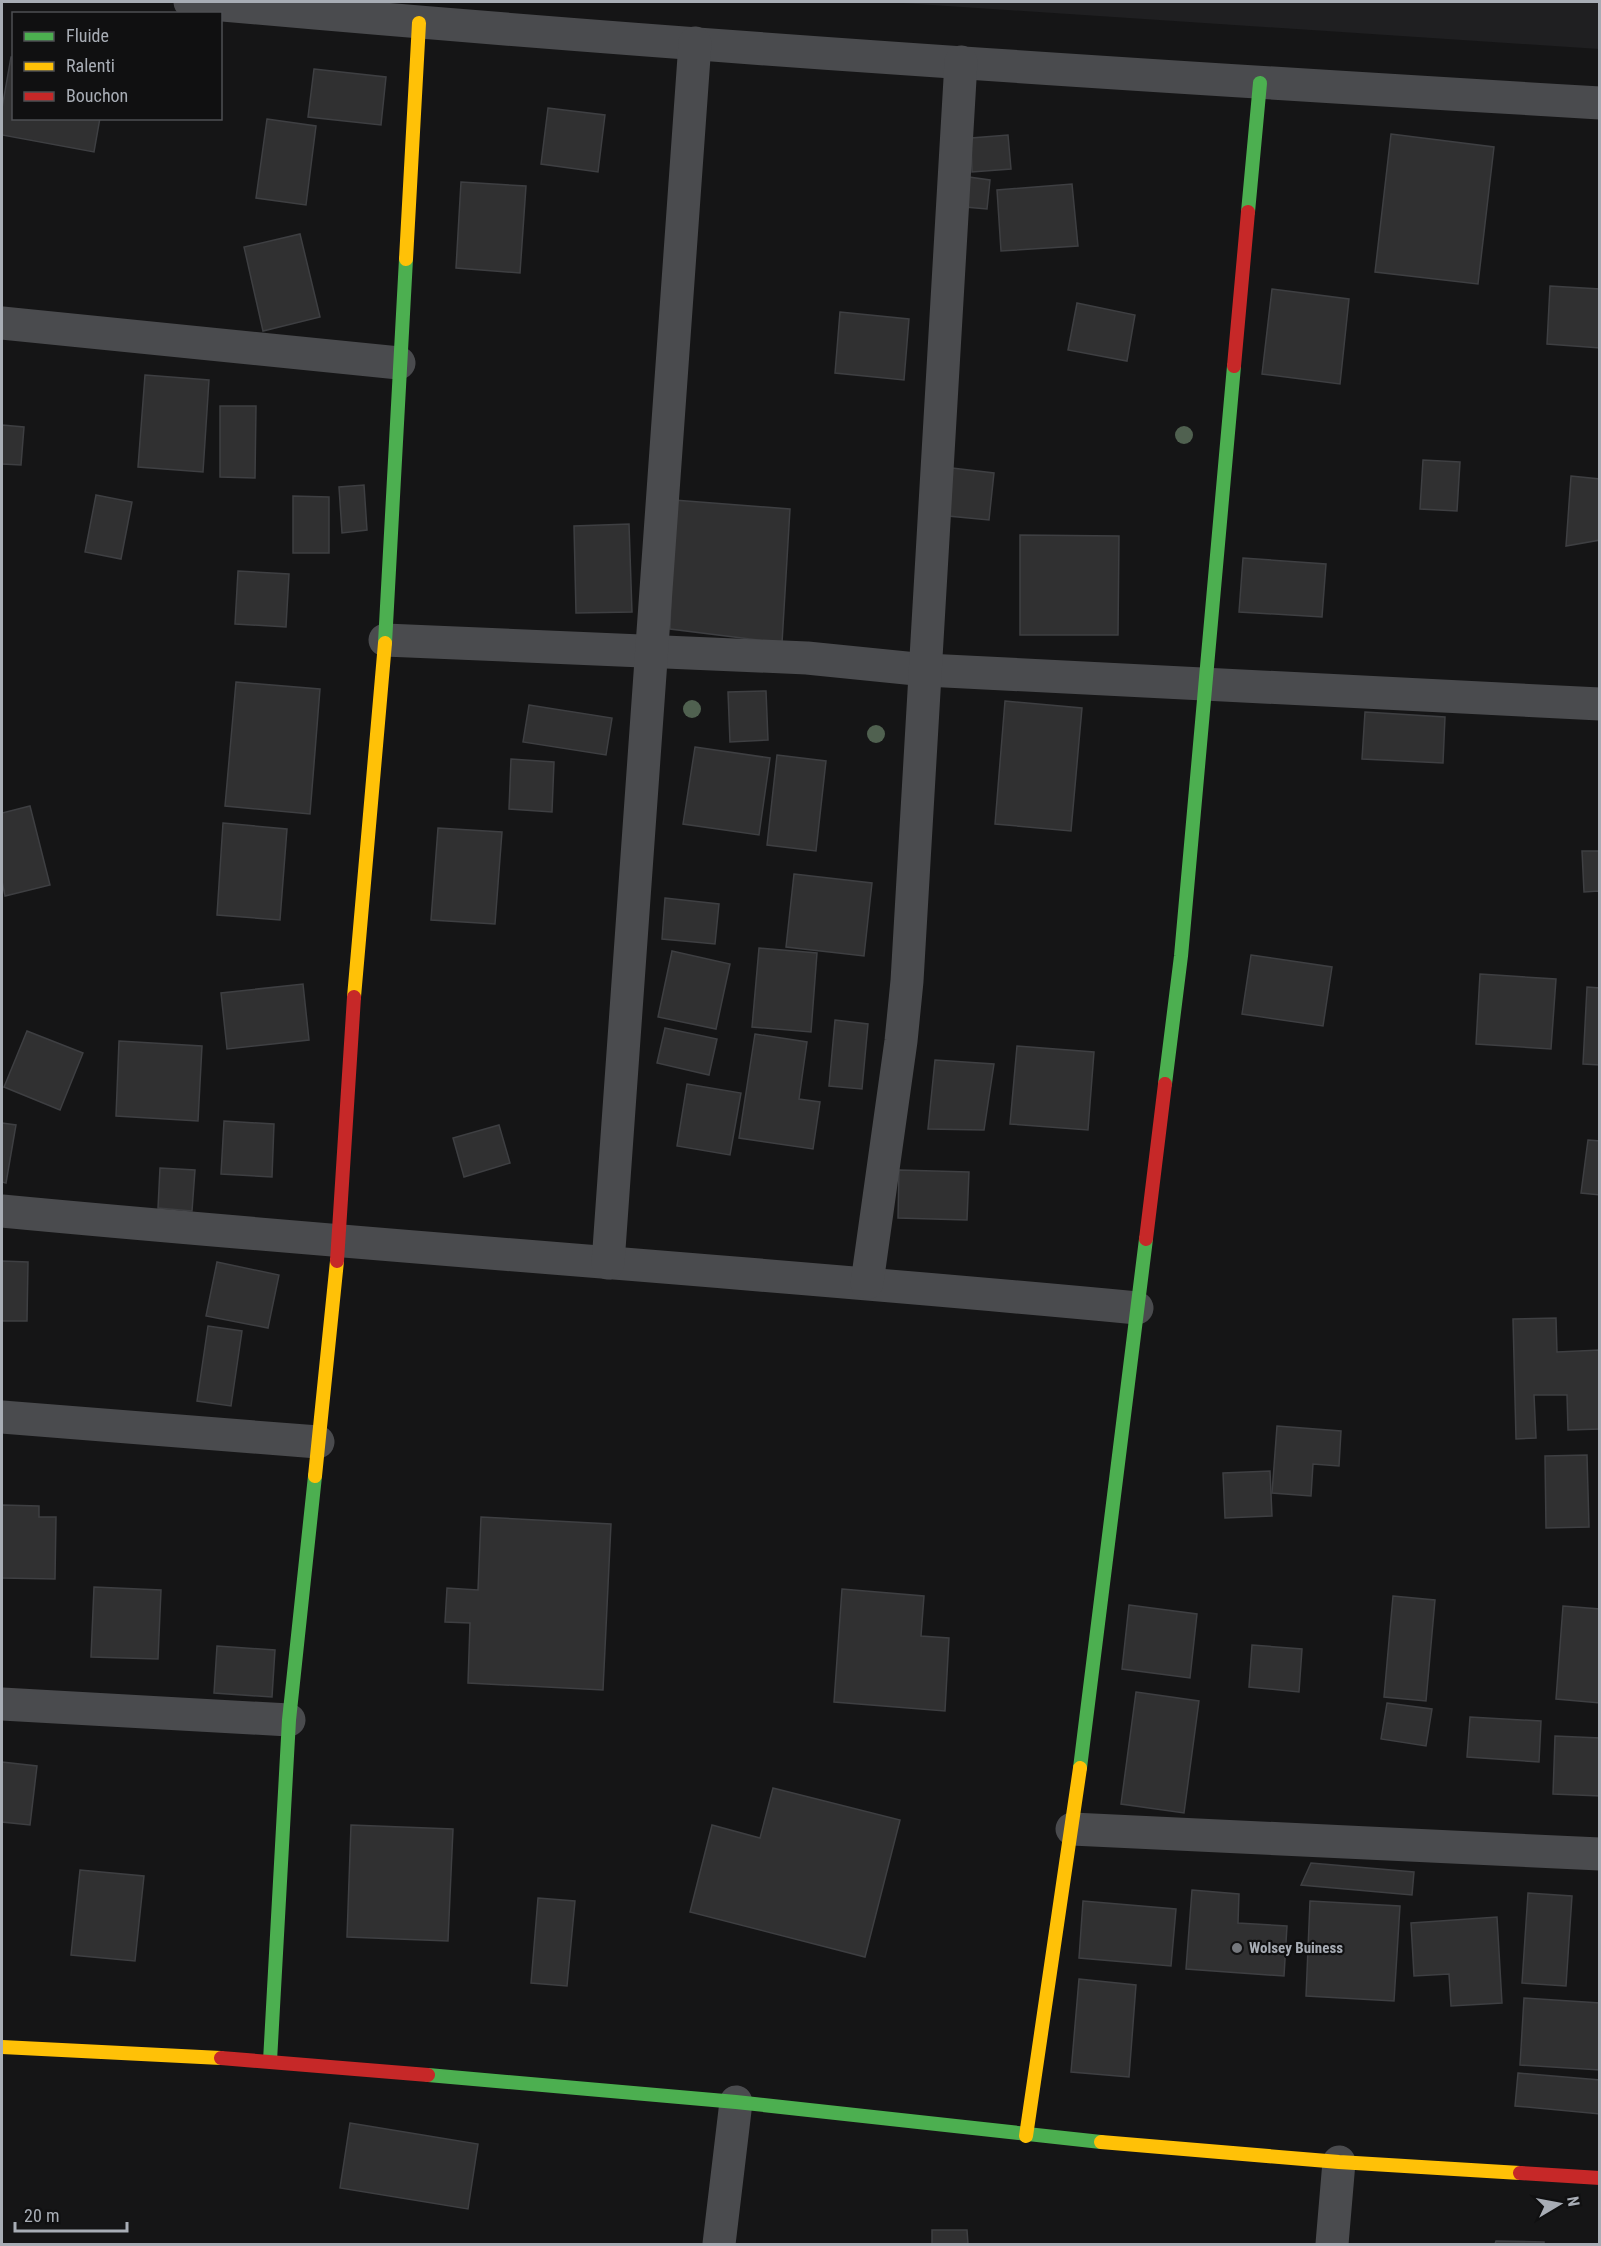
<svg xmlns="http://www.w3.org/2000/svg" width="1601" height="2246" font-family="'Roboto Condensed',sans-serif">
	<rect width="100%" height="100%" fill="#151516"/>
	<polygon fill="#1f1f21" points="887,2 1599,2 1599,49"/>
	<g fill="#303031" stroke="#3e3f42" stroke-width="1.5">
		<polygon points="11,57 14,57 14,118 100,118 94,152 2,135 2,108"/>
		<polygon points="314,69 386,77 381,125 308,117"/>
		<polygon points="548,108 605,115 598,172 541,164"/>
		<polygon points="267,119 316,126 306,205 256,198"/>
		<polygon points="1391,134 1494,147 1478,284 1375,272"/>
		<polygon points="1008,135 1011,169 972,172 971,138"/>
		<polygon points="969,177 990,180 987,209 965,207"/>
		<polygon points="461,182 526,186 520,273 456,268"/>
		<polygon points="1072,184 1078,246 1001,251 997,190"/>
		<polygon points="300,234 320,317 263,331 244,247"/>
		<polygon points="1550,286 1600,289 1600,348 1547,344"/>
		<polygon points="1272,289 1349,299 1340,384 1262,374"/>
		<polygon points="1077,303 1135,315 1127,361 1068,350"/>
		<polygon points="840,312 909,319 904,380 835,373"/>
		<polygon points="145,375 209,380 203,472 138,467"/>
		<polygon points="220,406 256,406 255,478 220,477"/>
		<polygon points="2,425 24,427 21,465 2,464"/>
		<polygon points="1423,460 1460,462 1457,511 1420,509"/>
		<polygon points="952,468 994,473 989,520 948,516"/>
		<polygon points="1571,476 1600,479 1600,540 1566,546"/>
		<polygon points="364,485 367,530 342,533 339,487"/>
		<polygon points="96,495 132,502 121,559 85,552"/>
		<polygon points="293,496 329,497 329,553 293,553"/>
		<polygon points="674,500 790,509 782,643 670,629"/>
		<polygon points="629,524 632,612 576,613 574,526"/>
		<polygon points="1020,535 1119,536 1118,635 1020,635"/>
		<polygon points="1243,558 1326,564 1322,617 1239,612"/>
		<polygon points="238,571 289,574 286,627 235,624"/>
		<polygon points="236,682 320,689 310,814 225,806"/>
		<polygon points="766,691 768,740 730,742 728,692"/>
		<polygon points="1005,701 1082,708 1071,831 995,824"/>
		<polygon points="529,705 612,718 606,755 523,742"/>
		<polygon points="1365,712 1445,717 1443,763 1362,759"/>
		<polygon points="695,747 770,758 759,835 683,824"/>
		<polygon points="777,755 826,761 816,851 767,845"/>
		<polygon points="511,759 554,762 552,812 509,809"/>
		<polygon points="30,806 50,885 5,896 2,881 2,813"/>
		<polygon points="223,823 287,829 280,920 217,915"/>
		<polygon points="438,828 502,832 495,924 431,920"/>
		<polygon points="1582,851 1600,851 1600,896 1599,891 1584,892"/>
		<polygon points="794,874 872,883 864,956 786,947"/>
		<polygon points="665,898 719,904 715,944 662,939"/>
		<polygon points="759,948 817,953 811,1032 752,1027"/>
		<polygon points="672,951 730,964 716,1029 658,1017"/>
		<polygon points="1251,955 1332,967 1323,1026 1242,1014"/>
		<polygon points="1480,974 1556,979 1551,1049 1476,1044"/>
		<polygon points="303,984 309,1040 227,1049 221,993"/>
		<polygon points="1587,987 1600,988 1600,1065 1583,1064"/>
		<polygon points="835,1020 868,1024 862,1089 829,1086"/>
		<polygon points="665,1028 717,1039 709,1075 657,1063"/>
		<polygon points="27,1031 83,1053 60,1110 4,1087"/>
		<polygon points="755,1034 807,1042 799,1099 820,1102 813,1149 739,1138"/>
		<polygon points="119,1041 202,1046 198,1121 116,1116"/>
		<polygon points="1017,1046 1094,1052 1088,1130 1010,1124"/>
		<polygon points="935,1060 994,1064 984,1130 928,1129"/>
		<polygon points="687,1084 741,1093 730,1155 677,1146"/>
		<polygon points="224,1121 274,1124 272,1177 221,1174"/>
		<polygon points="2,1123 16,1125 6,1183 2,1182"/>
		<polygon points="499,1125 510,1163 464,1177 453,1138"/>
		<polygon points="1588,1140 1600,1141 1600,1195 1581,1193"/>
		<polygon points="160,1168 195,1170 192,1211 158,1208"/>
		<polygon points="899,1170 969,1172 967,1220 898,1218"/>
		<polygon points="2,1261 28,1262 27,1321 2,1321"/>
		<polygon points="217,1262 279,1275 268,1328 206,1316"/>
		<polygon points="1556,1318 1557,1352 1600,1350 1600,1429 1568,1430 1567,1395 1534,1395 1536,1438 1516,1439 1513,1319"/>
		<polygon points="208,1326 242,1331 231,1406 197,1401"/>
		<polygon points="1277,1426 1341,1431 1339,1466 1313,1464 1311,1496 1272,1493"/>
		<polygon points="1587,1455 1589,1527 1546,1528 1545,1456"/>
		<polygon points="1270,1471 1272,1516 1225,1518 1223,1473"/>
		<polygon points="2,1505 39,1506 39,1517 56,1517 55,1579 2,1578"/>
		<polygon points="481,1517 611,1524 603,1690 468,1683 470,1623 445,1622 447,1588 478,1590"/>
		<polygon points="94,1587 161,1590 158,1659 91,1657"/>
		<polygon points="842,1589 924,1596 921,1636 949,1638 945,1711 834,1702"/>
		<polygon points="1393,1596 1435,1600 1426,1701 1384,1697"/>
		<polygon points="1129,1605 1197,1614 1190,1678 1122,1669"/>
		<polygon points="1563,1606 1600,1609 1600,1703 1556,1699"/>
		<polygon points="1252,1645 1302,1649 1299,1692 1249,1687"/>
		<polygon points="217,1646 275,1650 272,1697 214,1693"/>
		<polygon points="1136,1692 1199,1701 1184,1813 1121,1804"/>
		<polygon points="1387,1703 1432,1709 1426,1746 1381,1739"/>
		<polygon points="1470,1717 1541,1721 1539,1762 1467,1757"/>
		<polygon points="1555,1736 1600,1738 1600,1796 1553,1794"/>
		<polygon points="2,1762 37,1766 30,1825 2,1822"/>
		<polygon points="773,1788 900,1820 865,1957 690,1912 712,1825 760,1838"/>
		<polygon points="351,1825 453,1829 448,1941 347,1937"/>
		<polygon points="1311,1863 1414,1872 1412,1895 1301,1885"/>
		<polygon points="80,1870 144,1876 135,1961 71,1955"/>
		<polygon points="1192,1890 1239,1894 1238,1923 1287,1926 1284,1976 1186,1969"/>
		<polygon points="1528,1893 1572,1896 1566,1986 1522,1983"/>
		<polygon points="538,1898 575,1901 567,1986 531,1983"/>
		<polygon points="1083,1901 1176,1909 1171,1966 1079,1958"/>
		<polygon points="1310,1901 1400,1906 1394,2001 1306,1996"/>
		<polygon points="1497,1917 1502,2003 1451,2006 1449,1974 1414,1976 1411,1923"/>
		<polygon points="1079,1979 1136,1985 1129,2077 1071,2072"/>
		<polygon points="1524,1998 1600,2003 1600,2070 1520,2065"/>
		<polygon points="1518,2073 1600,2080 1600,2114 1515,2106"/>
		<polygon points="350,2123 478,2144 468,2209 340,2188"/>
		<polygon points="932,2230 967,2230 968,2244 932,2244"/>
		<polygon points="1496,2241 1544,2242 1544,2244 1495,2244"/>
	</g>
	<g fill="none" stroke-linecap="round" stroke-linejoin="round">
		<g stroke="#4a4b4e" stroke-width="33">
			<path d="M190,2C659,45 1129,75 1600,103"/>
			<polyline points="2,323 399,363"/>
			<polyline points="385,640 807,658 926,670 1600,704"/>
			<path d="M2,1211C380,1247 758,1272 1137,1308"/>
			<polyline points="608,1263 695,43"/>
			<polyline points="867,1283 901,1041 907,981 961,62"/>
			<polyline points="2,1417 318,1442"/>
			<polyline points="2,1704 289,1720"/>
			<polyline points="1072,1829 1600,1854"/>
			<polyline points="719,2244 736,2102"/>
			<polyline points="1332,2244 1339,2162"/>
		</g>
		<g stroke="#4caf50" stroke-width="14">
			<polyline points="1248,212 1260,83"/>
			<polyline points="385,643 406,259"/>
			<polyline points="1165,1084 1181,956 1234,366"/>
			<polyline points="1080,1768 1146,1239"/>
			<polyline points="270,2061 289,1720 315,1476"/>
			<polyline points="428,2075 736,2102 1101,2142"/>
		</g>
		<g stroke="#ffc107" stroke-width="14">
			<polyline points="406,259 419,23"/>
			<polyline points="354,997 385,643"/>
			<polyline points="315,1476 337,1261"/>
			<polyline points="2,2047 221,2058"/>
			<polyline points="1026,2136 1080,1768"/>
			<polyline points="1101,2142 1339,2162 1520,2173"/>
		</g>
		<g stroke="#c62828" stroke-width="14">
			<polyline points="1234,366 1248,212"/>
			<polyline points="1146,1239 1165,1084"/>
			<polyline points="337,1261 354,997"/>
			<polyline points="221,2058 428,2075"/>
			<polyline points="1520,2173 1600,2178"/>
		</g>
	</g>
	<g fill="#506150">
		<circle cx="1184" cy="435" r="9"/>
		<circle cx="692" cy="709" r="9"/>
		<circle cx="876" cy="734" r="9"/>
	</g>
	<circle fill="#75787d" stroke="#101011" stroke-width="2" cx="1237" cy="1948" r="6"/>
	<g text-anchor="middle" dominant-baseline="central" stroke-width="4.5" stroke-linejoin="round" paint-order="stroke">
		<g font-size="15" font-weight="bold" fill="#a8adb5" stroke="#101011" text-anchor="start">
			<text x="1249" y="1948">Wolsey Buiness</text>
		</g>
	</g>
	<rect width="1601" height="2246" fill="none" stroke="#a8adb5" stroke-width="6"/>
	<rect x="12" y="12" width="210" height="108" fill="#101011" stroke="#4d4f53" stroke-width="1.5"/>
	<rect x="24" y="32" width="30" height="9" fill="#4caf50" stroke="#4d4f53" stroke-width="1.5"/>
	<text x="66" y="42" font-size="18" fill="#a8adb5">Fluide</text>
	<rect x="24" y="62" width="30" height="9" fill="#ffc107" stroke="#4d4f53" stroke-width="1.5"/>
	<text x="66" y="72" font-size="18" fill="#a8adb5">Ralenti</text>
	<rect x="24" y="92" width="30" height="9" fill="#c62828" stroke="#4d4f53" stroke-width="1.5"/>
	<text x="66" y="102" font-size="18" fill="#a8adb5">Bouchon</text>
	<g transform="translate(1559 2204) rotate(80)" stroke="#101011" stroke-width="4.5" paint-order="stroke">
	<path d="M0-4.5L10 22L0 15L-10 22Z" fill="#a8adb5"/>
	<text y="-9" font-size="16" font-weight="bold" text-anchor="middle" fill="#a8adb5">N</text>
	</g>
	<path d="M15 2222v9h112v-9" fill="none" stroke="#a8adb5" stroke-width="3"/>
	<text x="24" y="2222" font-size="18" fill="#a8adb5" stroke="#101011" stroke-width="4.5" paint-order="stroke">20 m</text>
</svg>
